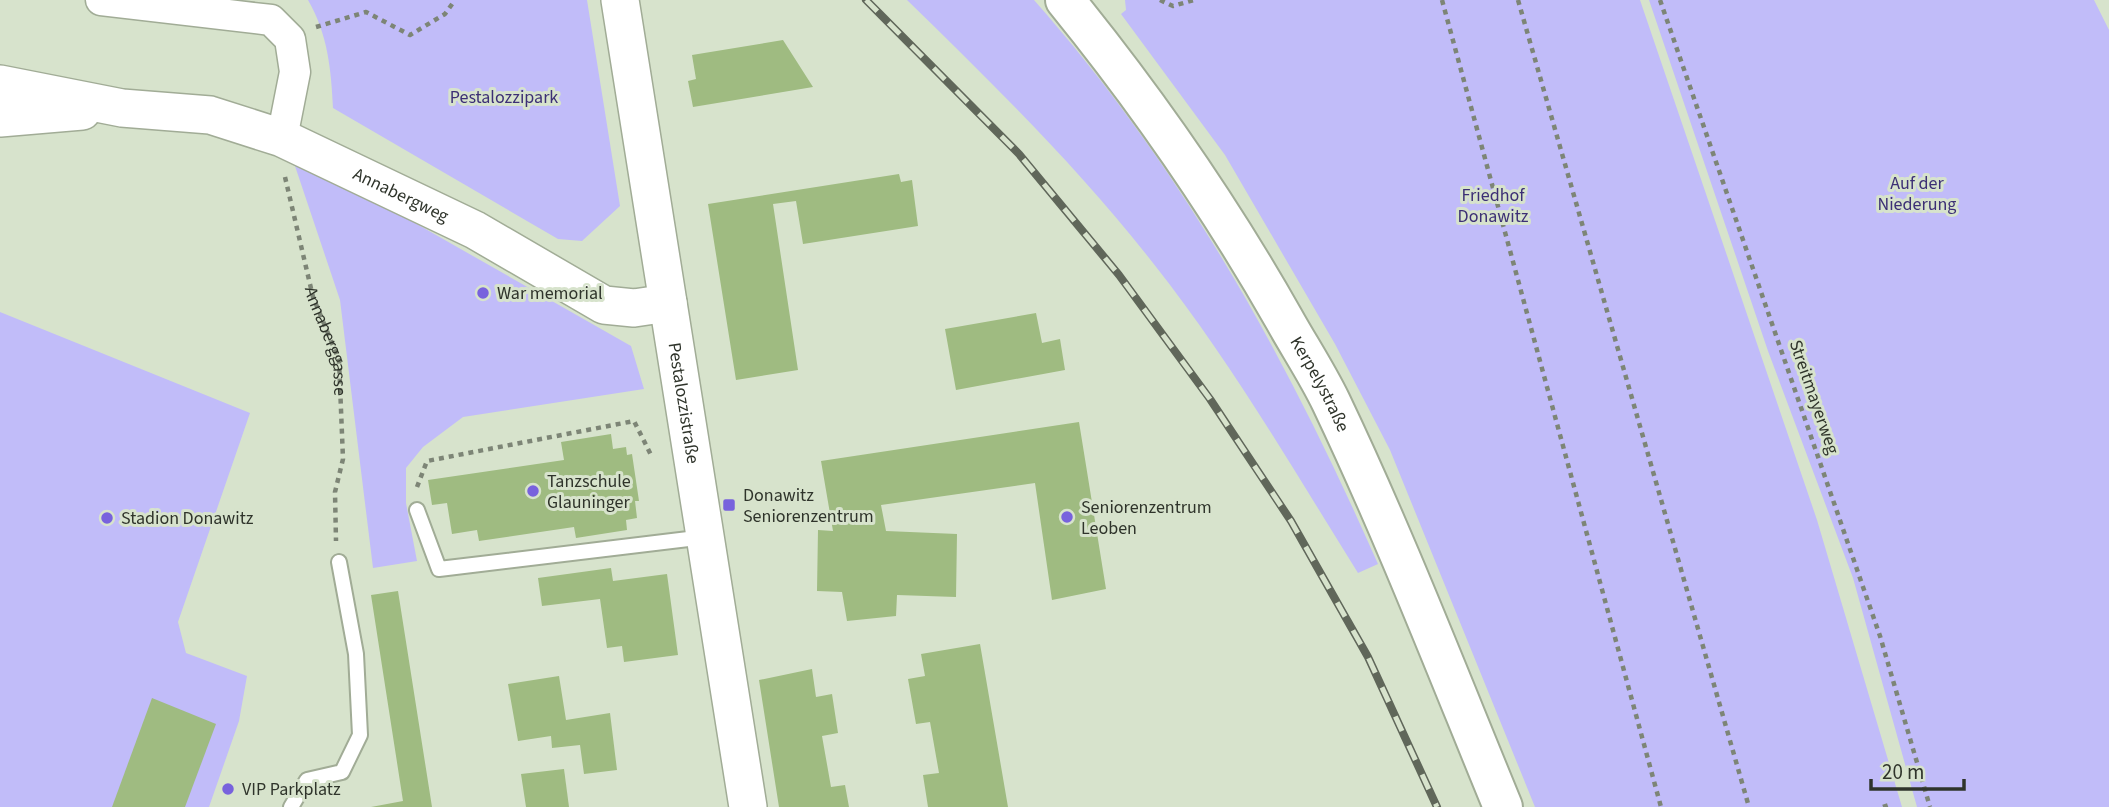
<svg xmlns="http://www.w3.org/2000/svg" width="2109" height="807" font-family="'Source Sans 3',sans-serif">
	<rect width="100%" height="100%" fill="#d7e3cc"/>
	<g fill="#c1bcf9">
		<path d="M308,0H587L620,206L582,241L558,239L333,108C331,69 328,35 308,0Z"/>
		<path d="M907,0H1034C1184,170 1287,358 1378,564L1358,573C1293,469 1230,360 1153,263C1079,168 993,84 907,0Z"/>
		<polygon points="1125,0 1640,0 1817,520 1902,807 1535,807 1390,450 1335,344 1225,155 1121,14 1126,10"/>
		<polygon points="1649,0 2094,0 2109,30 2109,807 1917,807 1853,578 1768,351"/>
		<polygon points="294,163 415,223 631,346 644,389 463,417 423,447 406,468 406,503 417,561 373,568 340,300"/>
		<polygon points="0,312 250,413 178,622 186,653 247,676 239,721 209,807 0,807"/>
	</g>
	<g fill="#9fbb81">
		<polygon points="783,40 813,87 693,107 688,81 696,79 692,55"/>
		<polygon points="899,174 901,182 912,180 918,226 803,244 796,201 773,204 798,370 736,380 708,204"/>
		<polygon points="1036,313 1042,343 1060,339 1065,370 956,390 945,329"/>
		<polygon points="1079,422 1106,589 1052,600 1035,483 881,505 886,531 957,534 956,597 897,595 896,616 847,621 842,592 817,591 818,530 833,531 821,461"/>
		<polygon points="611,434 613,449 626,447 627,455 632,454 639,501 635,501 637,518 626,520 627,530 576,538 574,527 479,541 477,530 452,534 447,503 432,505 428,480 564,460 561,442"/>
		<polygon points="611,568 613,581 667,574 678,655 624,662 622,646 607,648 600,599 542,606 538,578"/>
		<polygon points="398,591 432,807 371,807 403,801 371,595"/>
		<polygon points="980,644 1008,807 928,807 923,775 939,773 930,722 916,724 908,679 925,676 921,654"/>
		<polygon points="812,669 816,697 832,694 838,733 822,736 831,787 845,785 849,807 779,807 759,680"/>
		<polygon points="559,676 566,720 610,713 617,770 584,774 580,745 552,748 551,736 518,741 508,684"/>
		<polygon points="152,698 216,724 185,807 112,807"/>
		<polygon points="564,769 569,807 526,807 521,774"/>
	</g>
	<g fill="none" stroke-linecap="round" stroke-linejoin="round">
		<g stroke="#a1ac96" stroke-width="18">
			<g id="service">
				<polyline points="417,510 439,569 705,537"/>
				<polyline points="291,807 307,780 342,772 360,735 356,654 339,562"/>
			</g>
		</g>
		<g stroke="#a1ac96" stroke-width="33">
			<polyline id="minor" points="101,0 271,20 290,39 295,72 282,138"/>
		</g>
		<g stroke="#a1ac96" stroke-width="40">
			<g id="tertiary">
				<path id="s2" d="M620,0L748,807"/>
				<path id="s3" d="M0,84L122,108L210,115L282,138L475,230L604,305L634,308L668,303"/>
				<polyline points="0,118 82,111"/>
			</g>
		</g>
		<g stroke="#a1ac96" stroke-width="42">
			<g id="secondary">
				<path id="s4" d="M1065,0C1147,101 1220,206 1284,319C1299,346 1317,373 1331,402C1394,534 1447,671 1503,807"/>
			</g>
		</g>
		<g stroke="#7d8576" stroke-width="4.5" stroke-dasharray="5 5" stroke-linecap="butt">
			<polyline points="1160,0 1173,6 1194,0"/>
			<polyline points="1442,0 1661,807"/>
			<polyline points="1518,0 1749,807"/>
			<polyline points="1660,0 1880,636 1930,807"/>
			<polyline points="316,27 366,12 410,35 445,14 455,0"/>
			<path id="s1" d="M285,177L313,297L339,360L343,459L335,492L336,541"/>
			<polyline points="417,487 427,461 634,421 652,457"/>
			<polyline points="1883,807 1889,805"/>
		</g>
		<use href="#service" stroke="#fff" stroke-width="14"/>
		<use href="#minor" stroke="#fff" stroke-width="30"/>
		<use href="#tertiary" stroke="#fff" stroke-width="37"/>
		<use href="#secondary" stroke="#fff" stroke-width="38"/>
		<g stroke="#60675a" stroke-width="8">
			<polyline id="rail" points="866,0 1019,154 1119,275 1210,399 1291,521 1368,657 1437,807"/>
		</g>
		<use href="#rail" stroke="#d7e3cc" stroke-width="5" stroke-dasharray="16" stroke-linecap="butt"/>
	</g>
	<g fill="#7862dd" stroke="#d7e3cc" stroke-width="2.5">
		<circle cx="483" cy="293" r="7"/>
		<circle cx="533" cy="491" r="7"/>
		<rect x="722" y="498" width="14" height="14" rx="3.5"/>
		<circle cx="1067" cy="517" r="7"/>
		<circle cx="107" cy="518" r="7"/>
		<circle cx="228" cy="789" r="7"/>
	</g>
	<g text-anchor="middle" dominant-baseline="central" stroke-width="6" stroke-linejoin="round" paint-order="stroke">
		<g font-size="18" fill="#3c2f75" stroke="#d7e3cc">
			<text x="504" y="97">Pestalozzipark</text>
			<text x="1917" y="183">Auf der<tspan x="1917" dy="21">Niederung</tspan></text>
			<text x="1493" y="195">Friedhof<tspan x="1493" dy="21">Donawitz</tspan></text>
		</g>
		<g font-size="18" fill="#2f342b" stroke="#d7e3cc">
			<text stroke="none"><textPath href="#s3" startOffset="420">Annabergweg</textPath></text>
			<text stroke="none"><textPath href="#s1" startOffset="170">Annaberggasse</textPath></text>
			<text stroke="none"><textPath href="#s4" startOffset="462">Kerpelystraße</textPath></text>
			<text transform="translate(1814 397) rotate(71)">Streitmayerweg</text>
			<text stroke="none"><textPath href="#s2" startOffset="408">Pestalozzistraße</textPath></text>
		</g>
		<g font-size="18" fill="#2f342b" stroke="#d7e3cc" text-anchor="start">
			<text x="497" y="293">War memorial</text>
			<text x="547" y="481">Tanzschule<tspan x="547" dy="21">Glauninger</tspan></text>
			<text x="743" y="495">Donawitz<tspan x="743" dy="21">Seniorenzentrum</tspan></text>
			<text x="1081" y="507">Seniorenzentrum<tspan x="1081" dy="21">Leoben</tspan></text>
			<text x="121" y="518">Stadion Donawitz</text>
			<text x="242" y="789">VIP Parkplatz</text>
		</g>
	</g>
	<path d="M1871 779v10h93v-10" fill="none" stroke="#2f342b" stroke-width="3.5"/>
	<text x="1882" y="779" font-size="21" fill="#2f342b" stroke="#d7e3cc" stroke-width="5" paint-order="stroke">20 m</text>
</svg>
